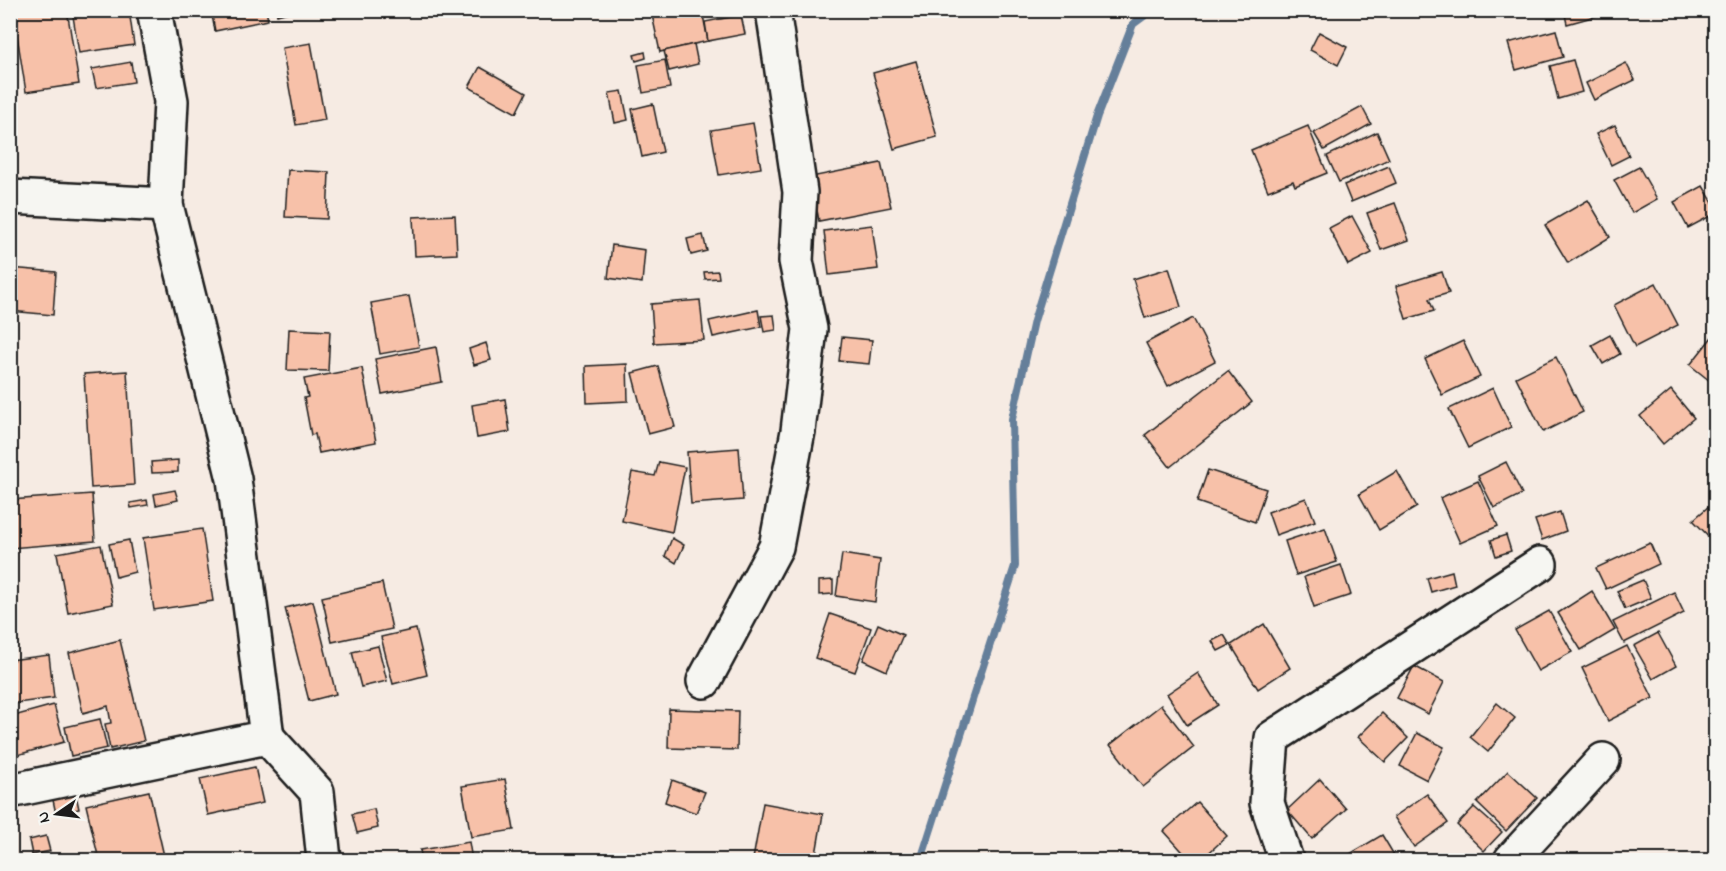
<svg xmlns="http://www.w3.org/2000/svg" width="1726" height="871" font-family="'Indie Flower',sans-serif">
	<rect width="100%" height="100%" fill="#f6ebe3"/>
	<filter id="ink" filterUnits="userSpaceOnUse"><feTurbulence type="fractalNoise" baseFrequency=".0167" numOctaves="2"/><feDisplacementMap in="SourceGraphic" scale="12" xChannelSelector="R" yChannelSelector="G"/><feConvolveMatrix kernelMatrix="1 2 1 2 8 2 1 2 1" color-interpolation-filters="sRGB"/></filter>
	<g filter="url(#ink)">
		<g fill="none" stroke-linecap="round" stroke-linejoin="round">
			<polyline stroke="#657f9a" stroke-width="8" points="921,860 1015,566 1012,419 1034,321 1097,116 1133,24 1152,10"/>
		</g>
		<g fill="#f7c1a9" stroke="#1c1c1c" stroke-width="1.5">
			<polygon points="13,10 67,10 79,84 26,92"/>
			<polygon points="72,10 129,10 134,45 79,53"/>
			<polygon points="211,10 266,10 268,20 215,31"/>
			<polygon points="276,10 296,10 277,15"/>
			<polygon points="651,10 702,10 708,41 660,52"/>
			<polygon points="1564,10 1595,10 1596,16 1567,24"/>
			<polygon points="741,15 745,34 708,41 705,22"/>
			<polygon points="1556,30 1563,57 1516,70 1508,43"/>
			<polygon points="1319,32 1347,47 1338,65 1310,50"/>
			<polygon points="311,43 325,120 296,125 282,48"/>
			<polygon points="694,44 698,64 669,71 664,51"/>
			<polygon points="645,52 646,58 636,61 634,55"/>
			<polygon points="665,60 670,88 643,93 638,65"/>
			<polygon points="1573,60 1582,92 1558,99 1550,66"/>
			<polygon points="916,61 937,137 894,149 873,73"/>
			<polygon points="131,62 134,82 96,88 92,69"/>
			<polygon points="1626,63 1635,80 1594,100 1586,83"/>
			<polygon points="480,67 526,93 516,113 469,87"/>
			<polygon points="622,91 628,120 615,123 609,93"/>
			<polygon points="653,104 663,152 642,157 632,109"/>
			<polygon points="1362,107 1371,124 1324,150 1314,133"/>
			<polygon points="753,123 761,168 719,175 711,130"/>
			<polygon points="1615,125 1629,156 1611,165 1596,134"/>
			<polygon points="1308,126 1327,173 1295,186 1293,181 1268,191 1251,150"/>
			<polygon points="1377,132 1389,159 1339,182 1327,156"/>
			<polygon points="881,163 891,207 819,221 811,177"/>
			<polygon points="1389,166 1396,183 1351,202 1344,185"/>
			<polygon points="1639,167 1657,199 1632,213 1614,180"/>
			<polygon points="288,170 329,172 327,219 285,217"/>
			<polygon points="1703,186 1716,208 1716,213 1688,228 1674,202"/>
			<polygon points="1588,200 1610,237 1568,263 1545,225"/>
			<polygon points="1395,203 1409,240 1381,250 1367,213"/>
			<polygon points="455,215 457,254 415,256 413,217"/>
			<polygon points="1352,216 1372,253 1348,265 1329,228"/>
			<polygon points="872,225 878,269 829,275 824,231"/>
			<polygon points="703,235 707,251 691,255 687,239"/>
			<polygon points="612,245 645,250 642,283 608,278"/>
			<polygon points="10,268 56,272 53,315 10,311"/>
			<polygon points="1169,268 1181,307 1145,318 1133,279"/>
			<polygon points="718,271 719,278 705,279 704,272"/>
			<polygon points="1442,272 1449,293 1429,299 1434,311 1406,319 1396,286"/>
			<polygon points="1656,283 1678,325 1635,347 1614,305"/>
			<polygon points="409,296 419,347 380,354 371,303"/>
			<polygon points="700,300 704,340 654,343 651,304"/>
			<polygon points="758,310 761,327 713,337 709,321"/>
			<polygon points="774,315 776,330 764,332 761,316"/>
			<polygon points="1193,318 1215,361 1168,386 1146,343"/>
			<polygon points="289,329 330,331 328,371 287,370"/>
			<polygon points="1610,335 1620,354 1603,364 1592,345"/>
			<polygon points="842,337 872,340 869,364 839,361"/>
			<polygon points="1712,337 1716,339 1715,385 1690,365"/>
			<polygon points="1463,341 1480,377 1442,395 1425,359"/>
			<polygon points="486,343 491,360 474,365 469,349"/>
			<polygon points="436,347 442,382 382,394 375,359"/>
			<polygon points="1556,357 1583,412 1543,432 1516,377"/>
			<polygon points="627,364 628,401 587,403 586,366"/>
			<polygon points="658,366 675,427 648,434 632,373"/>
			<polygon points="362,368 376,442 319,453 315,434 311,435 304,398 308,397 304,379"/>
			<polygon points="127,371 134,485 91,488 84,374"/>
			<polygon points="1228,371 1252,402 1170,467 1145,435"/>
			<polygon points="1493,388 1511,427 1468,448 1449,409"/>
			<polygon points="1671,390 1694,418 1663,444 1640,416"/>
			<polygon points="505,399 510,432 477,438 472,405"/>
			<polygon points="739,448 743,500 691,504 687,452"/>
			<polygon points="178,460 178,472 152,473 151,462"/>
			<polygon points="659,462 685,467 672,532 622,521 632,472 655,476"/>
			<polygon points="1506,462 1522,494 1494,508 1478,476"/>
			<polygon points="1208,470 1266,489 1255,522 1197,502"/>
			<polygon points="1397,471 1417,507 1379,530 1359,494"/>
			<polygon points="1478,481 1498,526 1460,543 1440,498"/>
			<polygon points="175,490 178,500 156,505 154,494"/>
			<polygon points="92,494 95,541 10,548 10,500"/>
			<polygon points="1306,498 1315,521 1276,535 1268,512"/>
			<polygon points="147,500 148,505 131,508 130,503"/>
			<polygon points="1716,500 1716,544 1693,520"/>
			<polygon points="1560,512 1566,531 1542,540 1535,520"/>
			<polygon points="1325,528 1337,562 1296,575 1285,541"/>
			<polygon points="202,529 213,601 154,610 143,538"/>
			<polygon points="1506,535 1511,551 1496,556 1491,540"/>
			<polygon points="672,538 684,545 676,563 665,556"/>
			<polygon points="129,540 135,572 116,577 109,544"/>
			<polygon points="1650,543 1659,564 1606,589 1596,568"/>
			<polygon points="101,545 113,604 68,613 57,553"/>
			<polygon points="842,554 880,560 875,602 836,596"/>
			<polygon points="1341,565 1351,595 1314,607 1304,577"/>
			<polygon points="1452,571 1455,585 1431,592 1427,578"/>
			<polygon points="833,580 833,594 819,595 819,581"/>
			<polygon points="1643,580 1651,598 1625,609 1617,591"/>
			<polygon points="382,583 392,629 332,642 322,597"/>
			<polygon points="1592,591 1615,630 1581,650 1558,613"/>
			<polygon points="1674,592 1684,613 1624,643 1613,622"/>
			<polygon points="313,601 336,694 309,701 285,608"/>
			<polygon points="1549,611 1572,652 1538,671 1515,630"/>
			<polygon points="830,614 871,628 855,672 815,658"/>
			<polygon points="878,624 903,635 887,671 863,660"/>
			<polygon points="1264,624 1290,668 1258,689 1231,645"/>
			<polygon points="416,629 427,675 393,684 381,637"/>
			<polygon points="1658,633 1676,666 1653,679 1634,646"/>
			<polygon points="1224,635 1230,645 1218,651 1212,641"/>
			<polygon points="120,640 144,741 110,749 105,724 111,723 108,706 83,713 69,653"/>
			<polygon points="378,646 387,681 361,687 352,652"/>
			<polygon points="1627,646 1653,698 1608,721 1582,668"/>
			<polygon points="49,655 54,698 10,704 10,660"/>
			<polygon points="1414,666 1444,682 1428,714 1397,698"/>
			<polygon points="1198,673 1218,705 1187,725 1167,694"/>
			<polygon points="1497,703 1515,718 1488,752 1470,737"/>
			<polygon points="54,705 64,742 17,755 10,734 10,717"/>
			<polygon points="1161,705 1194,747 1143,787 1110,745"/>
			<polygon points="669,709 738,711 737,750 668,748"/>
			<polygon points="1382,713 1408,738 1385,762 1358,737"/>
			<polygon points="100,719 107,748 71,756 65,727"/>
			<polygon points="1417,733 1444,747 1427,780 1400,766"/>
			<polygon points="255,767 263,803 208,815 200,779"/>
			<polygon points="1508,771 1537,798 1506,831 1477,803"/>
			<polygon points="505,779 514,830 471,837 462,786"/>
			<polygon points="1320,779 1346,809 1312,839 1287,810"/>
			<polygon points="672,780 705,792 696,813 665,802"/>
			<polygon points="149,791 164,856 145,860 112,860 111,858 99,860 86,805"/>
			<polygon points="1427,794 1448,823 1414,847 1394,817"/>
			<polygon points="76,795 79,809 56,814 53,800"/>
			<polygon points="1197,802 1227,836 1201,860 1190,860 1164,831"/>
			<polygon points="763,803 823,814 815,860 753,859"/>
			<polygon points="1474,807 1502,832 1484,851 1457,825"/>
			<polygon points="374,809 378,828 357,833 352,814"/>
			<polygon points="1382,835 1397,860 1344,860 1343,858"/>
			<polygon points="46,836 50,851 32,855 29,840"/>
			<polygon points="469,842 472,860 422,860 420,850"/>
		</g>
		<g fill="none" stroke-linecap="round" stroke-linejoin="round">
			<g stroke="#1c1c1c" stroke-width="38">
				<g id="minor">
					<polyline points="10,197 166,205"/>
					<polyline points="704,681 776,547 798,431 810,329 796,261 800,192 773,10"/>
					<polyline points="267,737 317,792 324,860"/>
					<polyline points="10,791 267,737 234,479 166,205 171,101 154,10"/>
					<polyline points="1286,860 1267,803 1272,738 1540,564"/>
					<polyline points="1511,860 1603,760"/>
				</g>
			</g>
			<use href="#minor" stroke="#f6f6f2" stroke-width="33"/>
		</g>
	</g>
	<rect width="1726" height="871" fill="none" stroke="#f6f6f2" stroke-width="36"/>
	<rect x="18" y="18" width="1690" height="835" fill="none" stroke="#1c1c1c" stroke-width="2" filter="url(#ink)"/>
	<g transform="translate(57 814) rotate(256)" stroke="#f6f6f2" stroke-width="4.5" paint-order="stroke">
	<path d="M0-4.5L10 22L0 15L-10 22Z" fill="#1c1c1c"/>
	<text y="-9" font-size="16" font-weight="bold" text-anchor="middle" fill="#1c1c1c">N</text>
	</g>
</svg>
